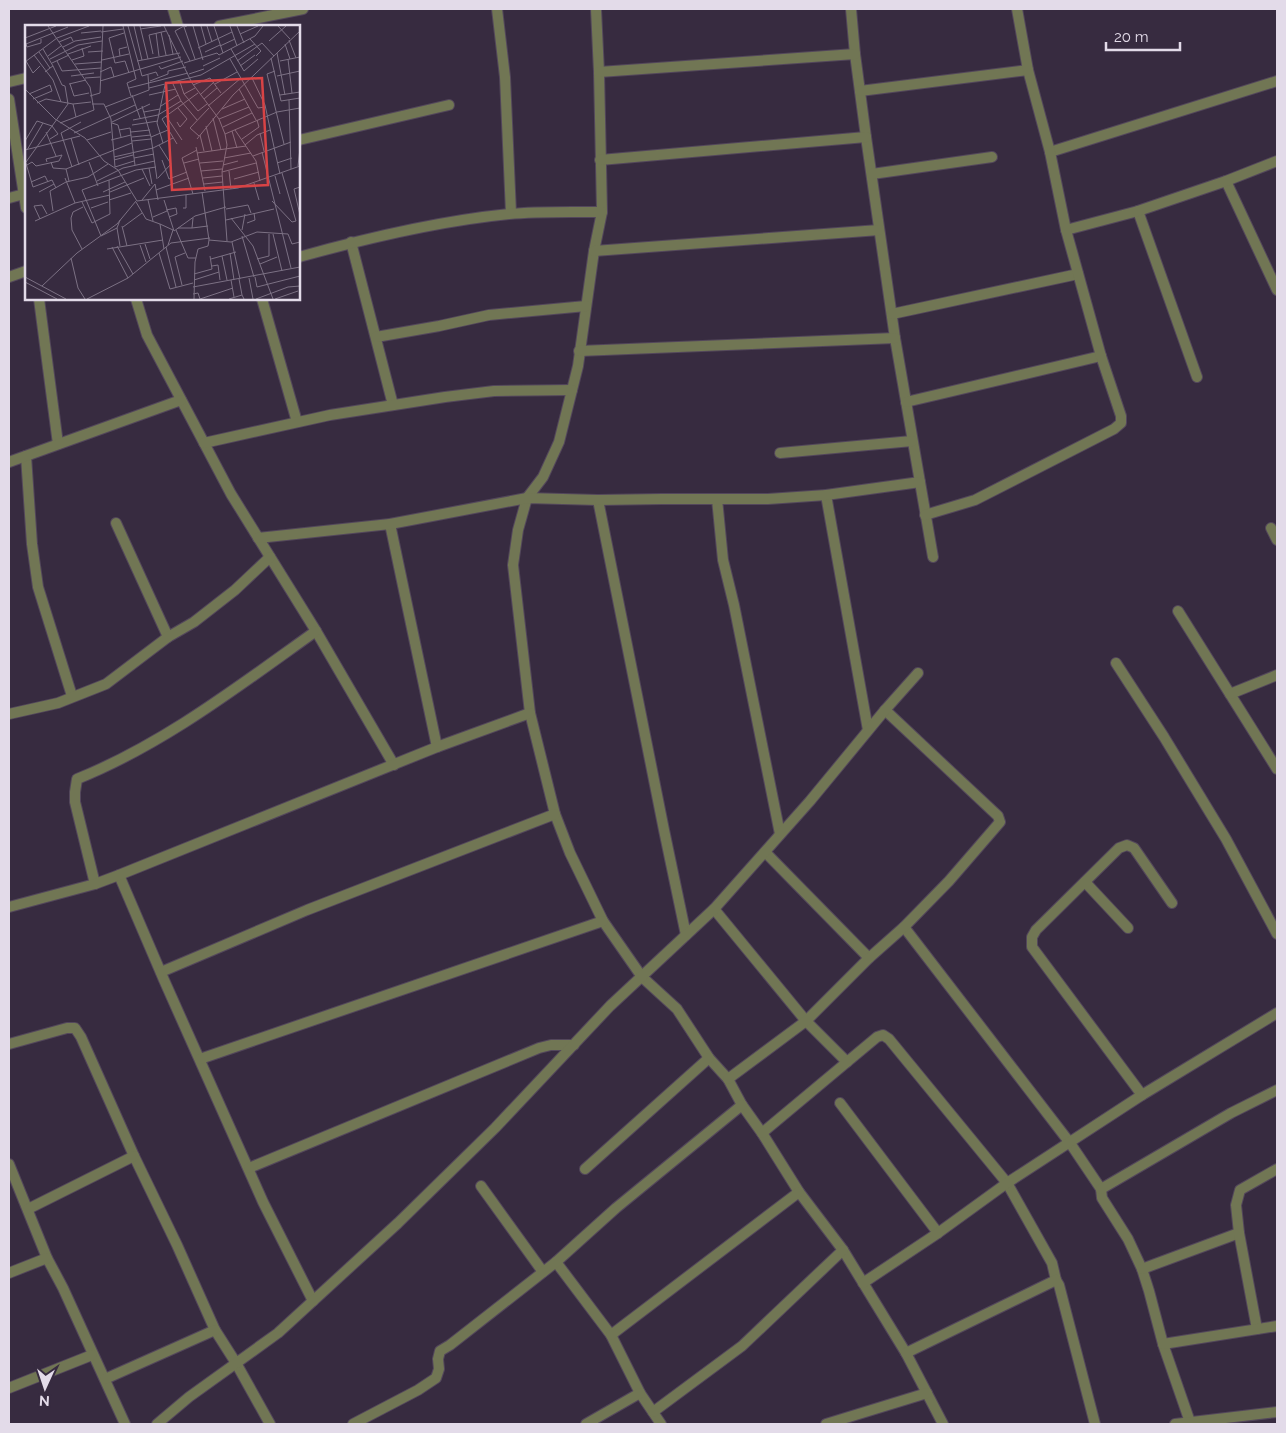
<svg xmlns="http://www.w3.org/2000/svg" width="1286" height="1433" font-family="Raleway,sans-serif">
	<rect width="100%" height="100%" fill="#372b40"/>
	<g fill="none" stroke-linecap="round" stroke-linejoin="round">
		<g stroke="#53475b" stroke-width="12">
			<g id="minor">
				<polyline points="173,9 178,26"/>
				<polyline points="497,9 505,77 511,213"/>
				<polyline points="596,9 599,72 602,212 594,251 578,366 559,442 543,477 527,498 518,530 513,565 530,713 555,814 570,853 603,921 642,977 677,1009 709,1058 728,1079 742,1105 762,1133 799,1192 843,1250 906,1353 943,1424"/>
				<polyline points="851,9 855,54 866,137 895,338 933,557"/>
				<polyline points="219,26 303,9"/>
				<polyline points="599,72 855,54"/>
				<polyline points="9,82 26,78"/>
				<polyline points="860,91 1028,70"/>
				<polyline points="9,99 26,208"/>
				<polyline points="299,140 449,105"/>
				<polyline points="1050,152 1277,81"/>
				<polyline points="600,160 866,137"/>
				<polyline points="872,174 992,157"/>
				<polyline points="1226,181 1277,290"/>
				<polyline points="9,198 24,194"/>
				<polyline points="1138,211 1197,377"/>
				<polyline points="1066,230 1138,211 1226,181 1277,161"/>
				<polyline points="351,242 393,405"/>
				<polyline points="594,251 879,230"/>
				<path d="M299,257C367,238 438,221 509,214C539,211 572,212 602,212"/>
				<polyline points="9,277 26,271"/>
				<polyline points="39,299 58,444"/>
				<polyline points="136,299 147,335 231,494 316,631 394,765"/>
				<polyline points="262,299 297,422"/>
				<polyline points="892,314 1078,274"/>
				<polyline points="376,337 439,326 489,315 586,306"/>
				<polyline points="579,351 895,338"/>
				<polyline points="906,402 1101,356"/>
				<polyline points="204,443 330,415 445,397 494,391 572,390"/>
				<polyline points="780,453 912,441"/>
				<polyline points="26,456 32,544 38,587 72,696"/>
				<polyline points="9,462 181,400"/>
				<polyline points="826,495 868,730"/>
				<polyline points="717,499 723,560 734,605 780,834"/>
				<polyline points="598,500 664,830 686,935"/>
				<polyline points="925,515 975,500 1114,429 1121,423 1121,416 1101,356 1066,230 1050,152 1028,70 1017,9"/>
				<polyline points="116,523 168,637"/>
				<polyline points="390,524 437,747"/>
				<polyline points="1271,528 1277,540"/>
				<polyline points="258,538 390,524 527,498 598,500 662,499 768,499 826,495 920,482"/>
				<polyline points="1178,611 1277,769"/>
				<polyline points="1116,663 1164,737 1226,839 1277,934"/>
				<polyline points="1230,694 1277,675"/>
				<polyline points="9,714 58,703 106,684 168,637 194,622 235,590 270,557"/>
				<polyline points="765,852 869,958"/>
				<polyline points="119,875 164,980 263,1202 313,1301"/>
				<polyline points="1085,882 1128,928"/>
				<path d="M95,884L75,802V792L77,779C164,744 240,685 316,631"/>
				<polyline points="9,907 95,884 119,875 437,747 530,713"/>
				<polyline points="714,909 806,1021 847,1062"/>
				<polyline points="904,927 1070,1143 1101,1189 1102,1198 1128,1239 1142,1269 1149,1291 1163,1344 1190,1422"/>
				<polyline points="161,972 307,910 555,814"/>
				<polyline points="9,1044 67,1028 75,1028 81,1037 134,1156 177,1245 215,1330 236,1363 270,1424"/>
				<polyline points="200,1059 603,921"/>
				<polyline points="728,1079 806,1021 869,958 904,927 949,881 1000,822 998,816 885,710"/>
				<polyline points="1142,1095 1032,947 1032,937 1036,930 1119,848 1127,845 1134,848 1172,903"/>
				<polyline points="840,1103 938,1233"/>
				<polyline points="762,1133 847,1062 877,1037 883,1035 889,1039 1007,1183 1052,1263 1056,1280"/>
				<polyline points="9,1164 47,1258 63,1288 125,1424"/>
				<polyline points="249,1168 539,1048 551,1045 574,1045"/>
				<polyline points="585,1169 709,1058"/>
				<polyline points="481,1186 543,1272"/>
				<polyline points="1101,1189 1231,1113 1277,1090"/>
				<polyline points="28,1209 134,1156"/>
				<polyline points="556,1262 611,1335 640,1393 661,1424"/>
				<polyline points="1142,1269 1239,1233"/>
				<polyline points="9,1273 47,1258"/>
				<polyline points="863,1283 938,1233 1007,1183 1142,1095 1277,1013"/>
				<polyline points="1257,1329 1239,1233 1236,1205 1240,1190 1277,1169"/>
				<polyline points="611,1335 799,1192"/>
				<polyline points="1163,1344 1277,1326"/>
				<polyline points="906,1353 1056,1280 1059,1285 1095,1424"/>
				<polyline points="105,1379 215,1330"/>
				<polyline points="9,1388 92,1355"/>
				<polyline points="653,1412 742,1346 843,1250"/>
				<polyline points="157,1424 189,1397 278,1333 398,1223 495,1128 610,1006 714,909 810,801 885,710 918,673"/>
				<polyline points="353,1424 418,1390 436,1378 439,1369 438,1359 440,1351 450,1345 556,1262 616,1208 742,1105"/>
				<polyline points="586,1424 640,1393"/>
				<polyline points="826,1424 927,1393"/>
				<polyline points="1175,1424 1277,1412"/>
			</g>
		</g>
		<use href="#minor" stroke="#717654" stroke-width="10"/>
	</g>
	<g transform="translate(25 25)">
		<rect width="275" height="275" fill="#372b40"/>
		<path fill="none" stroke="#7c7184" stroke-width="1" d="M23,1L65,62L69,85L51,92M98,1L109,46M103,1L117,51L131,47L133,51M109,1L117,35M115,1L123,34M139,1L167,58L194,94L200,109L202,120L197,147L202,216M159,1L150,6L165,36M162,1L159,2L170,34M168,1L178,35M176,1L181,19M182,1L187,17M189,1L198,28M205,1L212,21M212,1L219,18M253,1L265,14M115,4L136,1M76,7L98,4M136,7L141,30M56,8L76,6M99,8L84,13L90,38L100,36L104,48M131,8L134,31M215,9L233,1M144,10L148,29M0,13L31,1M225,14L236,26L231,31M264,15L271,33M0,16L2,22L16,18V14M244,16L261,1M34,17L46,12L48,16M1,19L43,2M260,19L265,34M195,21L210,14M38,22L50,16L76,12M173,23L207,7M18,24L28,41M206,24L219,46L233,34M14,27L25,43L20,47M63,27L78,26M180,27L195,20M252,28L260,70M43,29L66,21M128,29L124,10L141,6M9,30L28,55L36,77M23,31L36,21M95,31L94,24L102,22M246,33L256,76L275,73M25,34L53,20L77,16M205,34L233,83L240,82M263,34L267,68M47,35L59,31L57,23M77,35L104,29M1,36L8,48L15,41M32,36L37,46L76,43M112,36L155,28M212,36L237,18L249,31M255,36L275,32M0,37L32,13L64,1M27,38L44,30M159,38L192,28L194,30L230,11L238,1M50,39L77,37M134,41L136,44L158,36M178,41L195,33M215,41L230,30M250,46L242,49L259,119M75,47L86,42L89,52M164,49L179,44M46,51L69,48M252,51L275,46M60,53L75,52M227,53L240,80L249,122M75,56L156,32M125,56L143,49V46L161,42M155,57L159,69L170,63M44,59L61,55M45,59L49,71L64,68M148,59L156,76L172,95M190,59L212,47M168,60L185,53L196,68M104,63L163,48M124,63L176,50L230,19M0,64L30,94L60,113L79,136L93,145L112,176L213,163L275,141M214,64L231,95M4,69L25,60L27,66L8,74M159,69L173,86L182,79M107,70L115,93M124,70L151,64M175,70L189,57M255,70L275,67M65,71L75,68L78,1M106,71L102,58L111,54L109,46M179,74L192,63M264,75L266,144M12,78L21,74L48,79L51,92L35,98M48,79L66,77M67,79H79L86,94L90,142M117,81L126,112L132,154M136,81L153,70M183,81L216,53M80,82L124,65L123,50M197,84L220,74M119,87L135,84M141,91L157,115M188,93L196,125M194,94L224,82M108,95L133,90L156,76M87,97L125,79M152,97L155,102L162,94L153,83M87,98L93,100L96,112M107,100L133,96M181,101L187,126M198,102L227,88M94,105L105,103L110,140M210,105L231,136L235,156M207,106L212,123M21,107L31,131M106,107L125,105M49,108L110,80M235,108L239,126M200,109L252,87L275,83M175,110L179,126M174,111L165,103L184,83M107,112L126,110M126,112L143,105M46,113L54,140M172,114L208,70L275,6M217,114L234,102L232,95M62,115L86,107M86,115L106,110M0,116L12,96L27,101L33,109L25,114M107,116L126,114M138,118L132,98L140,60M152,119L137,94L173,68M220,120L232,110L245,105M171,122L180,166M249,122L255,149M0,125L55,111M2,125L18,98M237,127L266,243M172,128L221,121M228,131L266,117M89,132L128,123L148,113M109,133L129,129M199,133L226,128M0,135L8,162L27,155L31,163M89,135L108,130M137,135L144,154L162,147M1,137L43,79L40,61L37,60L28,41L25,43M26,137L28,143L41,144M64,137L73,161M159,138L174,134M175,138L198,136M252,138L267,133M2,140L7,137L11,141L34,136L37,130L21,134L22,137M198,140L213,136M273,141L275,123M47,142L36,108L56,97M90,142L109,136M124,143L127,159M117,144L125,161M176,146L197,144M204,146L206,164M197,147L231,138M257,148L271,196M250,151L255,169M40,153L50,178M133,153L146,139L134,120M178,153L197,151M209,154L234,147M44,156L41,144L107,118M72,156L98,143L130,136M6,157L20,151L23,157M229,158L234,175M130,159L133,175M179,159L198,157M275,162L269,164L275,190M131,165L164,153M14,167L29,159M78,167L100,157M85,167L119,153M168,169L157,133L172,125M84,175L106,168M117,175L130,159M123,175L128,196M139,175L149,206L170,191L201,182M247,176L267,197L271,196M57,177L67,198L85,189L84,155M111,177L121,194L135,199L139,224M66,183L83,177M158,183H161V170M201,184L223,180L226,188M141,185L151,183L152,189L144,192M28,186L25,166L41,157L63,152L83,139M128,192L142,186M206,193L228,221L248,274M15,194L9,181L17,180L22,189M201,195L249,184M10,196L50,178L85,170M222,198L230,195L229,188M135,199L148,205L143,220M97,201L102,221M98,202L117,188M92,203L76,211L57,165L111,145L131,142M153,203H167L168,193M167,203L183,201M151,205L163,233H171M217,205L220,189M248,209L257,246M217,211L229,252M184,215L206,217L232,207L263,209L267,219L275,217M207,217L215,254M120,219L125,234M115,220L121,237M92,221L108,249M95,221L92,203L95,195M87,222L103,253M141,222L151,262M57,224L47,205L46,193L48,187L58,182M82,224L138,215M134,228L145,264L168,258M205,228L209,255M197,231L202,255M46,233L53,263L60,274M186,234L211,227M232,234L244,231V209M235,239L252,232M187,241L193,240L195,255M169,249L187,244L185,231M0,252L41,274M230,252L232,262L275,251M224,253L228,274M214,254L217,270M169,255L194,247M206,255L209,272M0,257L32,274M157,260L150,232L160,228M17,261L52,228L92,199L111,176M168,262L275,242M168,269L173,268L175,274L208,263M62,274L103,253L146,218L185,213M169,274L170,237L173,224L183,221L184,215L177,167M204,274L217,270L219,274M231,274L263,262L275,261M250,274L273,266"/>
		<path fill="#d84345" fill-opacity="0.15" stroke="#d84345" stroke-width="2.5" d="M237,53L243,160L147,165L141,58Z"/>
		<rect width="275" height="275" fill="none" stroke="#e3dbe9" stroke-width="2.5"/>
	</g>
	<rect width="1286" height="1433" fill="none" stroke="#e3dbe9" stroke-width="20"/>
	<g transform="translate(45 1388) rotate(183)" stroke="#372b40" stroke-width="4" paint-order="stroke">
	<path d="M0-4L9 19L0 12L-9 19Z" fill="#e3dbe9"/>
	<text y="-8" font-size="14" font-weight="bold" text-anchor="middle" fill="#e3dbe9">N</text>
	</g>
	<path d="M1106 42v8h74v-8" fill="none" stroke="#e3dbe9" stroke-width="2.5"/>
	<text x="1114" y="42" font-size="15" fill="#e3dbe9" stroke="#372b40" stroke-width="4" paint-order="stroke">20 m</text>
</svg>
